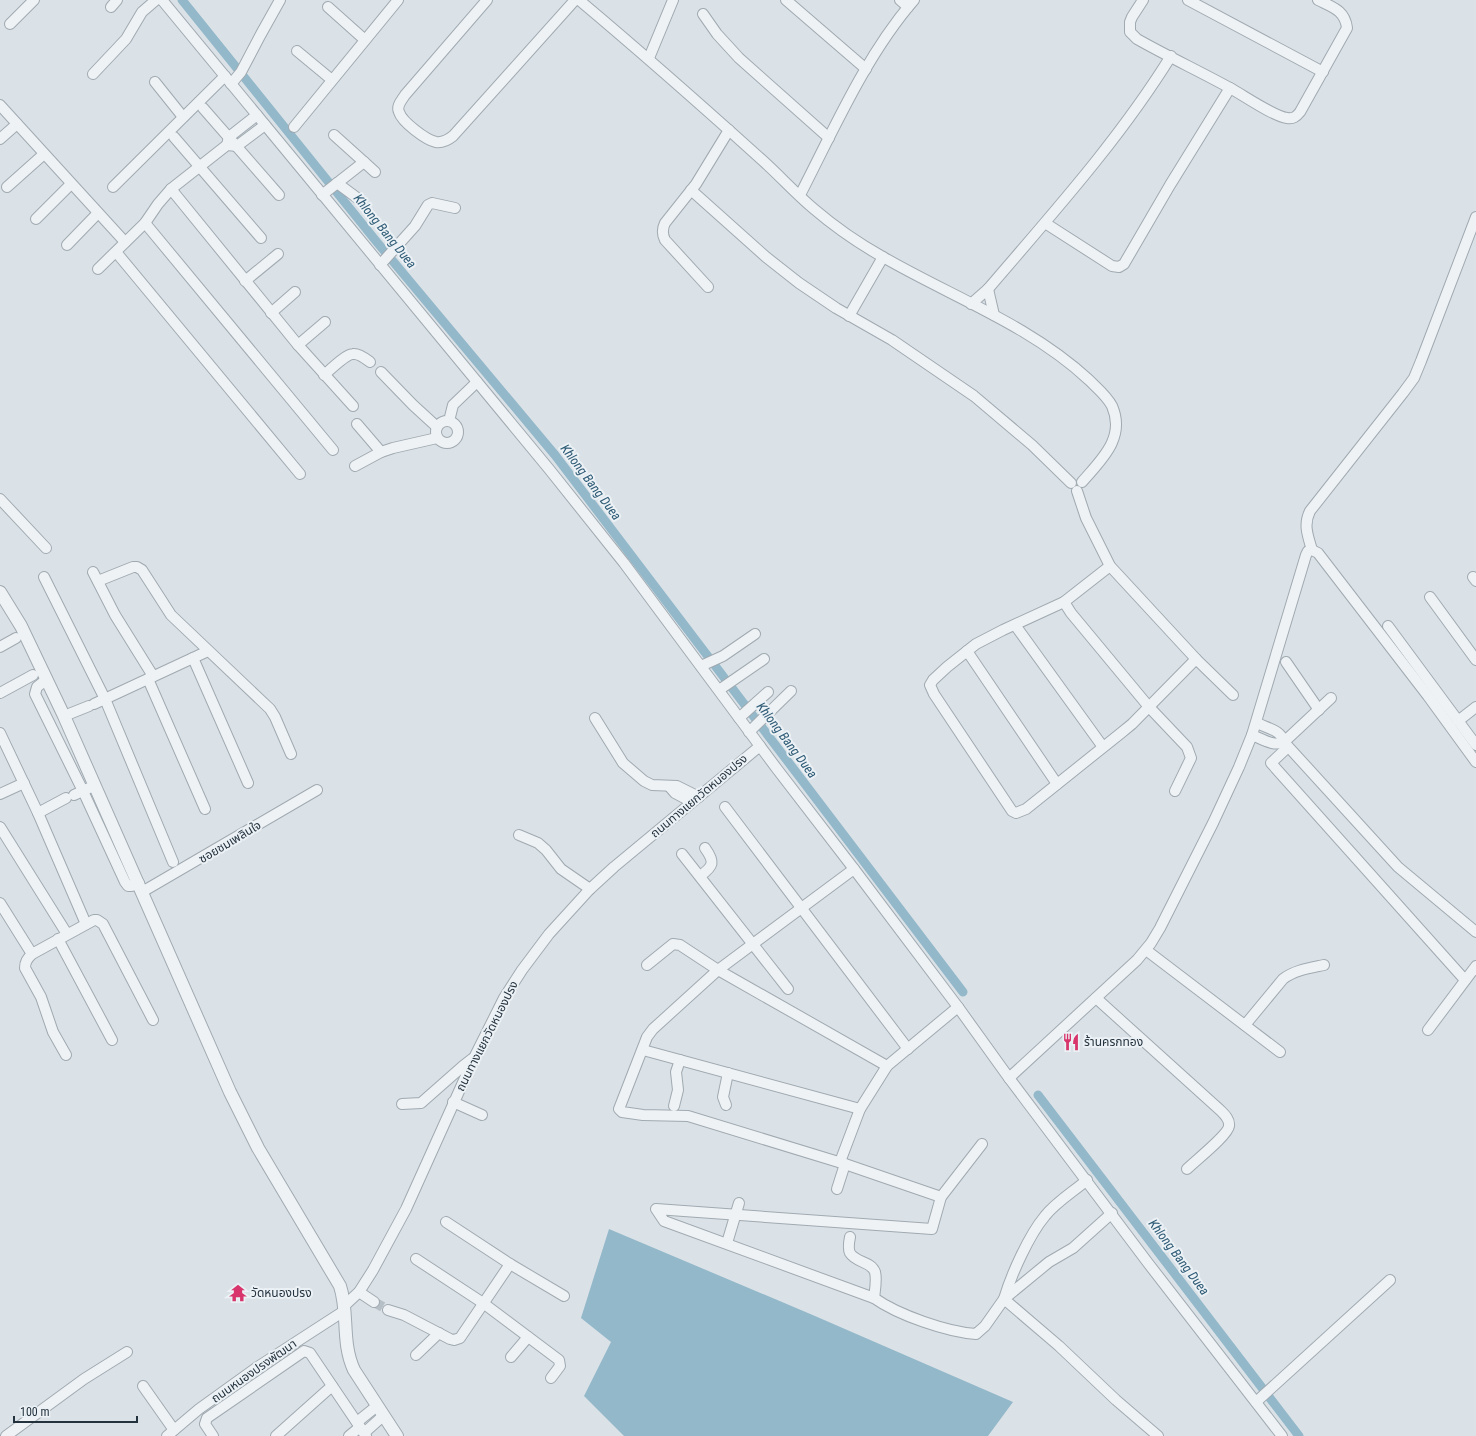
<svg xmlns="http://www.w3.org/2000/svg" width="1476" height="1436" font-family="'Roboto Condensed','Noto Sans Thai',sans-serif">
	<rect width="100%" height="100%" fill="#dbe2e7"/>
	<polygon fill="#93b8ca" points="609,1229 815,1316 1013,1402 988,1436 624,1436 584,1396 611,1342 581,1318"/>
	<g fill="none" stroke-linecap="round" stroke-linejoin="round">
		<g stroke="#93b8ca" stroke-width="9">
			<polyline points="182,0 376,241 555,455 963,992"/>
			<polyline points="1038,1095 1299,1436"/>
		</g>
		<polyline stroke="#b6bfc5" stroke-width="10" stroke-dasharray="10 5" stroke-linecap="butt" points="374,1302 388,1310"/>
		<g stroke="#a0aab1" stroke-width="12">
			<g id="minor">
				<polyline points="162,0 549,469 624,563 777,769 854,869 958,1007 1009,1078 1148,1263 1282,1436"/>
				<path d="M487,0L405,95C402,100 396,106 399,112C402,122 426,140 436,142C443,143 448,140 453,136L575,0"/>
				<path d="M579,0C641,52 701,105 761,159C779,175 795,193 814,209C835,227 858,243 883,257C952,297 1030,325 1089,380C1097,388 1107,396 1112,406C1126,438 1101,460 1082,482"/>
				<polyline points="786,0 866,69"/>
				<polyline points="900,0 908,7"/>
				<path d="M1143,0L1132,17L1130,22V32L1137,39C1167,56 1199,71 1230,88C1243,95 1273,116 1287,118C1293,119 1296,117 1300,112L1347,28C1345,10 1332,7 1318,0"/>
				<polyline points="1188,0 1323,72"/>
				<polyline points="111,7 117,0"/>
				<polyline points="328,7 365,40"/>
				<polyline points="703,14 717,34 739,58 829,138"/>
				<polyline points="10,24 34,0"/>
				<polyline points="297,51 332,80"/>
				<polyline points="649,58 673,0"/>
				<polyline points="93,74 126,39 142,12 156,0"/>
				<polyline points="155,82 183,117"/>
				<polyline points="231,84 241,72 261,34 280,0"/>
				<polyline points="0,105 125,242"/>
				<polyline points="203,108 279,195"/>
				<polyline points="257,115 229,137 227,145 237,146 265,125"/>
				<polyline points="294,127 398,0"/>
				<polyline points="334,135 364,162"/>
				<polyline points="174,137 261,238"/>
				<polyline points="0,139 17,124"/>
				<polyline points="337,183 360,200"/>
				<polyline points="7,187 44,154"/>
				<polyline points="113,187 225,76"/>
				<polyline points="171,189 298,345 353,406"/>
				<polyline points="691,190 766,257 799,283 836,308 892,340 974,396 1032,445 1071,483"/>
				<polyline points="322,195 364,162 375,172"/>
				<path d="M800,195C833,131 866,55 914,0"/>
				<polyline points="36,219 71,184"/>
				<polyline points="145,223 333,450"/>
				<polyline points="1045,223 1112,266 1119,267 1124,264 1170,185 1230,88"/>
				<polyline points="67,245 98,213"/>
				<polyline points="116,252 300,474"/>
				<polyline points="380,265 415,226 428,205 432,203 455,208"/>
				<polyline points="98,269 145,223 158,204 171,189 227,145"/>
				<polyline points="245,281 278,254"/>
				<path d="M708,287L665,240C662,234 662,229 665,223L696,184L729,130"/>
				<polyline points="988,289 994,315"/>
				<path d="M971,304L988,289C1052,214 1119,140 1171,56"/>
				<polyline points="271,313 295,292"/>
				<polyline points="849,316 883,257"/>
				<polyline points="298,345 325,322"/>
				<polyline points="381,372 413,405 437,427"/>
				<path d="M324,375C330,370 346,354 353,354C359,353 366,359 370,362"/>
				<circle cx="447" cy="432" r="11"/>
				<polyline points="449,421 453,405 477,382"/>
				<polyline points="357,424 381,452"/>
				<polyline points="355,466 381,452 393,448 437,438"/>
				<polyline points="1077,491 1086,518 1110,566 1196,659 1233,695"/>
				<polyline points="0,499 46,548"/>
				<path d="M1312,550C1308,536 1303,525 1310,511L1403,393L1414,378L1421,361L1476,217"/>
				<polyline points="1110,566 1064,602 1003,630 976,644 947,667 933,680 930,685 934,694 1012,811 1016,813 1026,809 1121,733 1132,724 1196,659"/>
				<polyline points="93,572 115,615 153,676"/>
				<polyline points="44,577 105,699 173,862"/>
				<polyline points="1473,577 1476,581"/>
				<polyline points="98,581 133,567 137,567 142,570 171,615 270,709 275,717 291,754"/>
				<polyline points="1430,597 1476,660"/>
				<polyline points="1064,602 1071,613 1149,707 1187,747 1191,758 1175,791"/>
				<polyline points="1015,625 1103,747"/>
				<polyline points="1388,626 1476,745"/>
				<polyline points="0,647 16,638"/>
				<polyline points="967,651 1057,784"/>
				<polyline points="193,658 248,783"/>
				<polyline points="1286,662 1319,710"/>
				<polyline points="701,666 723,656 755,634"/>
				<polyline points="47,679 37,687 35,694 83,791 125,882 128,886 132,886 139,883"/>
				<polyline points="148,679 205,809"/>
				<polyline points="719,690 764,659"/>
				<polyline points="0,693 33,675"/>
				<polyline points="94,704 208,651"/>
				<polyline points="64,716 89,706"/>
				<polyline points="595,718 623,763 644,781 652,785 677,786 699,797"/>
				<polyline points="739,718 768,692"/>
				<polyline points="1458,721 1476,707"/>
				<path d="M1257,723C1267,728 1281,730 1284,742L1398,867L1476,932"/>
				<polyline points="749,732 791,691"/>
				<polyline points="0,733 38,813 86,924"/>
				<path d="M1252,735C1262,739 1274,747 1284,742L1331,698"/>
				<polyline points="1288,747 1271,763 1465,980"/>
				<polyline points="669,786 675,793 692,802"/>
				<polyline points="0,794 24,783"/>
				<polyline points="74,795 89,788"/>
				<polyline points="725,807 908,1049"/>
				<polyline points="38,813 66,798"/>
				<polyline points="0,827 67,934"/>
				<polyline points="519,835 538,843 546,850 561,869 590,889"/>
				<polyline points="682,854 788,989"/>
				<polyline points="854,869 718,970 653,1029 647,1037 619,1109 622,1112 643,1115 688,1116 845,1164 941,1197"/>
				<path d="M700,876C714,866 715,862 705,848"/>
				<polyline points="142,892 317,790"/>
				<polyline points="0,903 32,954"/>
				<polyline points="58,939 112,1040"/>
				<polyline points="1146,950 1280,1052"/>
				<polyline points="647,965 673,944 680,945 718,970 887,1066"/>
				<path d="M1096,998L1220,1110C1224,1114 1230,1119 1229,1126C1228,1135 1195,1161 1187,1169"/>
				<path d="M1245,1025L1283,979C1295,970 1310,968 1324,965"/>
				<polyline points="1428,1030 1476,966"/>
				<polyline points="643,1050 860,1109"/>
				<path d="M66,1055L53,1032L41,997L25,968C25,962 27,959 32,954L94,920H97L103,924L153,1020"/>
				<polyline points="1009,1078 1137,960 1151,943 1160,928 1213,823 1239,767 1252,735 1306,555 1308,551 1312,550 1318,553 1428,696 1476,762"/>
				<polyline points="453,1102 482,1115"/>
				<polyline points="402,1104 421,1103 463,1066 472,1059"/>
				<polyline points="726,1105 723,1097 728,1073"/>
				<polyline points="674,1106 678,1090 676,1072 680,1060"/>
				<path d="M982,1144L941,1197L932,1229L656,1209L664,1221L874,1298C898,1315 947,1332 976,1334L985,1326L1004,1299L1049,1262L1073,1248L1112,1213"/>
				<polyline points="840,1162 860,1109 887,1066 958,1007"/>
				<path d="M1087,1180C1073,1192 1056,1202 1045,1216C1029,1235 1011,1275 1004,1299L1059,1346L1116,1400L1158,1436"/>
				<polyline points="837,1189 845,1164"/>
				<polyline points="446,1222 510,1264 564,1296"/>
				<path d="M850,1237C849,1242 848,1249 850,1253C856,1263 871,1261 875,1272C877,1280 875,1290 874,1298"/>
				<polyline points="727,1243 739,1203"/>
				<polyline points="416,1259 483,1303 559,1360 560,1366 551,1378"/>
				<polyline points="359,1292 374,1302"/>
				<polyline points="344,1306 359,1292 373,1270 406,1209 474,1058 504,998 522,970 549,934 590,889 614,867 760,746"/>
				<polyline points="388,1310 404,1315 450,1339 454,1340 460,1338 510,1264"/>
				<polyline points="416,1355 439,1333"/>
				<polyline points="511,1357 528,1337"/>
				<polyline points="143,1386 174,1430"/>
				<polyline points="1256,1402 1390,1280"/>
				<polyline points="357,1422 377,1406"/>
				<polyline points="364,1433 383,1416"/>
				<polyline points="6,1436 84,1379 127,1352"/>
				<polyline points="167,1436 199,1409 256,1368 344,1311"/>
				<polyline points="213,1436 205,1424 207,1418 304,1351 310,1353 366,1436"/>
				<polyline points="276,1436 332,1386"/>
				<polyline points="349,1436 360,1427"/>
			</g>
		</g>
		<g stroke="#a0aab1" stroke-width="14">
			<path id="tertiary" d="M0,592L21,626L64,716L230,1092L258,1148L340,1286C349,1313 341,1342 354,1370L397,1436"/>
		</g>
		<use href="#minor" stroke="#eef2f5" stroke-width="10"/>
		<use href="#tertiary" stroke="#eef2f5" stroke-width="12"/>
	</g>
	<defs>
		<g id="restaurant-bare" transform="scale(1.38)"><path d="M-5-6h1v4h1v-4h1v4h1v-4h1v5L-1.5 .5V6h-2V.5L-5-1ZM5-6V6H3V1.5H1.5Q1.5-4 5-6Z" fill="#d7356b" stroke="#ebf1f5" stroke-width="2.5" paint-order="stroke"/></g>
		<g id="temple-bare" transform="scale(1.38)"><path d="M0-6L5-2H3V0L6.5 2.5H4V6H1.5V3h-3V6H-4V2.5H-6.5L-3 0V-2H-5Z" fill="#d7356b" stroke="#ebf1f5" stroke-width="2.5" paint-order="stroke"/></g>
	</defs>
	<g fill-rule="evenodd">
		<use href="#restaurant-bare" x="1071" y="1042"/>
		<use href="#temple-bare" x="238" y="1293"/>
	</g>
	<g text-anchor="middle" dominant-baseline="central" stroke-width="4" stroke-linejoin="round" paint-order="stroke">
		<g font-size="12" fill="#24323e" stroke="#ebf1f5">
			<text transform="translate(699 796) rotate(-40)">ถนนทางแยกวัดหนองปรง</text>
			<text transform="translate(230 842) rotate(-31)">ซอยชมเพลินใจ</text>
			<text transform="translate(487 1036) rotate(-63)">ถนนทางแยกวัดหนองปรง</text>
			<text transform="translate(254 1371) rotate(-35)">ถนนหนองปรงพัฒนา</text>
		</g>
		<g font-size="12" fill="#24323e" stroke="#ebf1f5" text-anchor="start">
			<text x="1084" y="1042">ร้านครกทอง</text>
			<text x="251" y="1293">วัดหนองปรง</text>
		</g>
		<g font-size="13" font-style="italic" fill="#2c5974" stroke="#ebf1f5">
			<text transform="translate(385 231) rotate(51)">Khlong Bang Duea</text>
			<text transform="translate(591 482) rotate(53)">Khlong Bang Duea</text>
			<text transform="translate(787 740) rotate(53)">Khlong Bang Duea</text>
			<text transform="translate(1179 1257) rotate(53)">Khlong Bang Duea</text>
		</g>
	</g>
	<path d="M14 1416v6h123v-6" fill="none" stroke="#24323e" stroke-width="2"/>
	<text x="20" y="1416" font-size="12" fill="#24323e" stroke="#ebf1f5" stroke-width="3" paint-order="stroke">100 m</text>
</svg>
